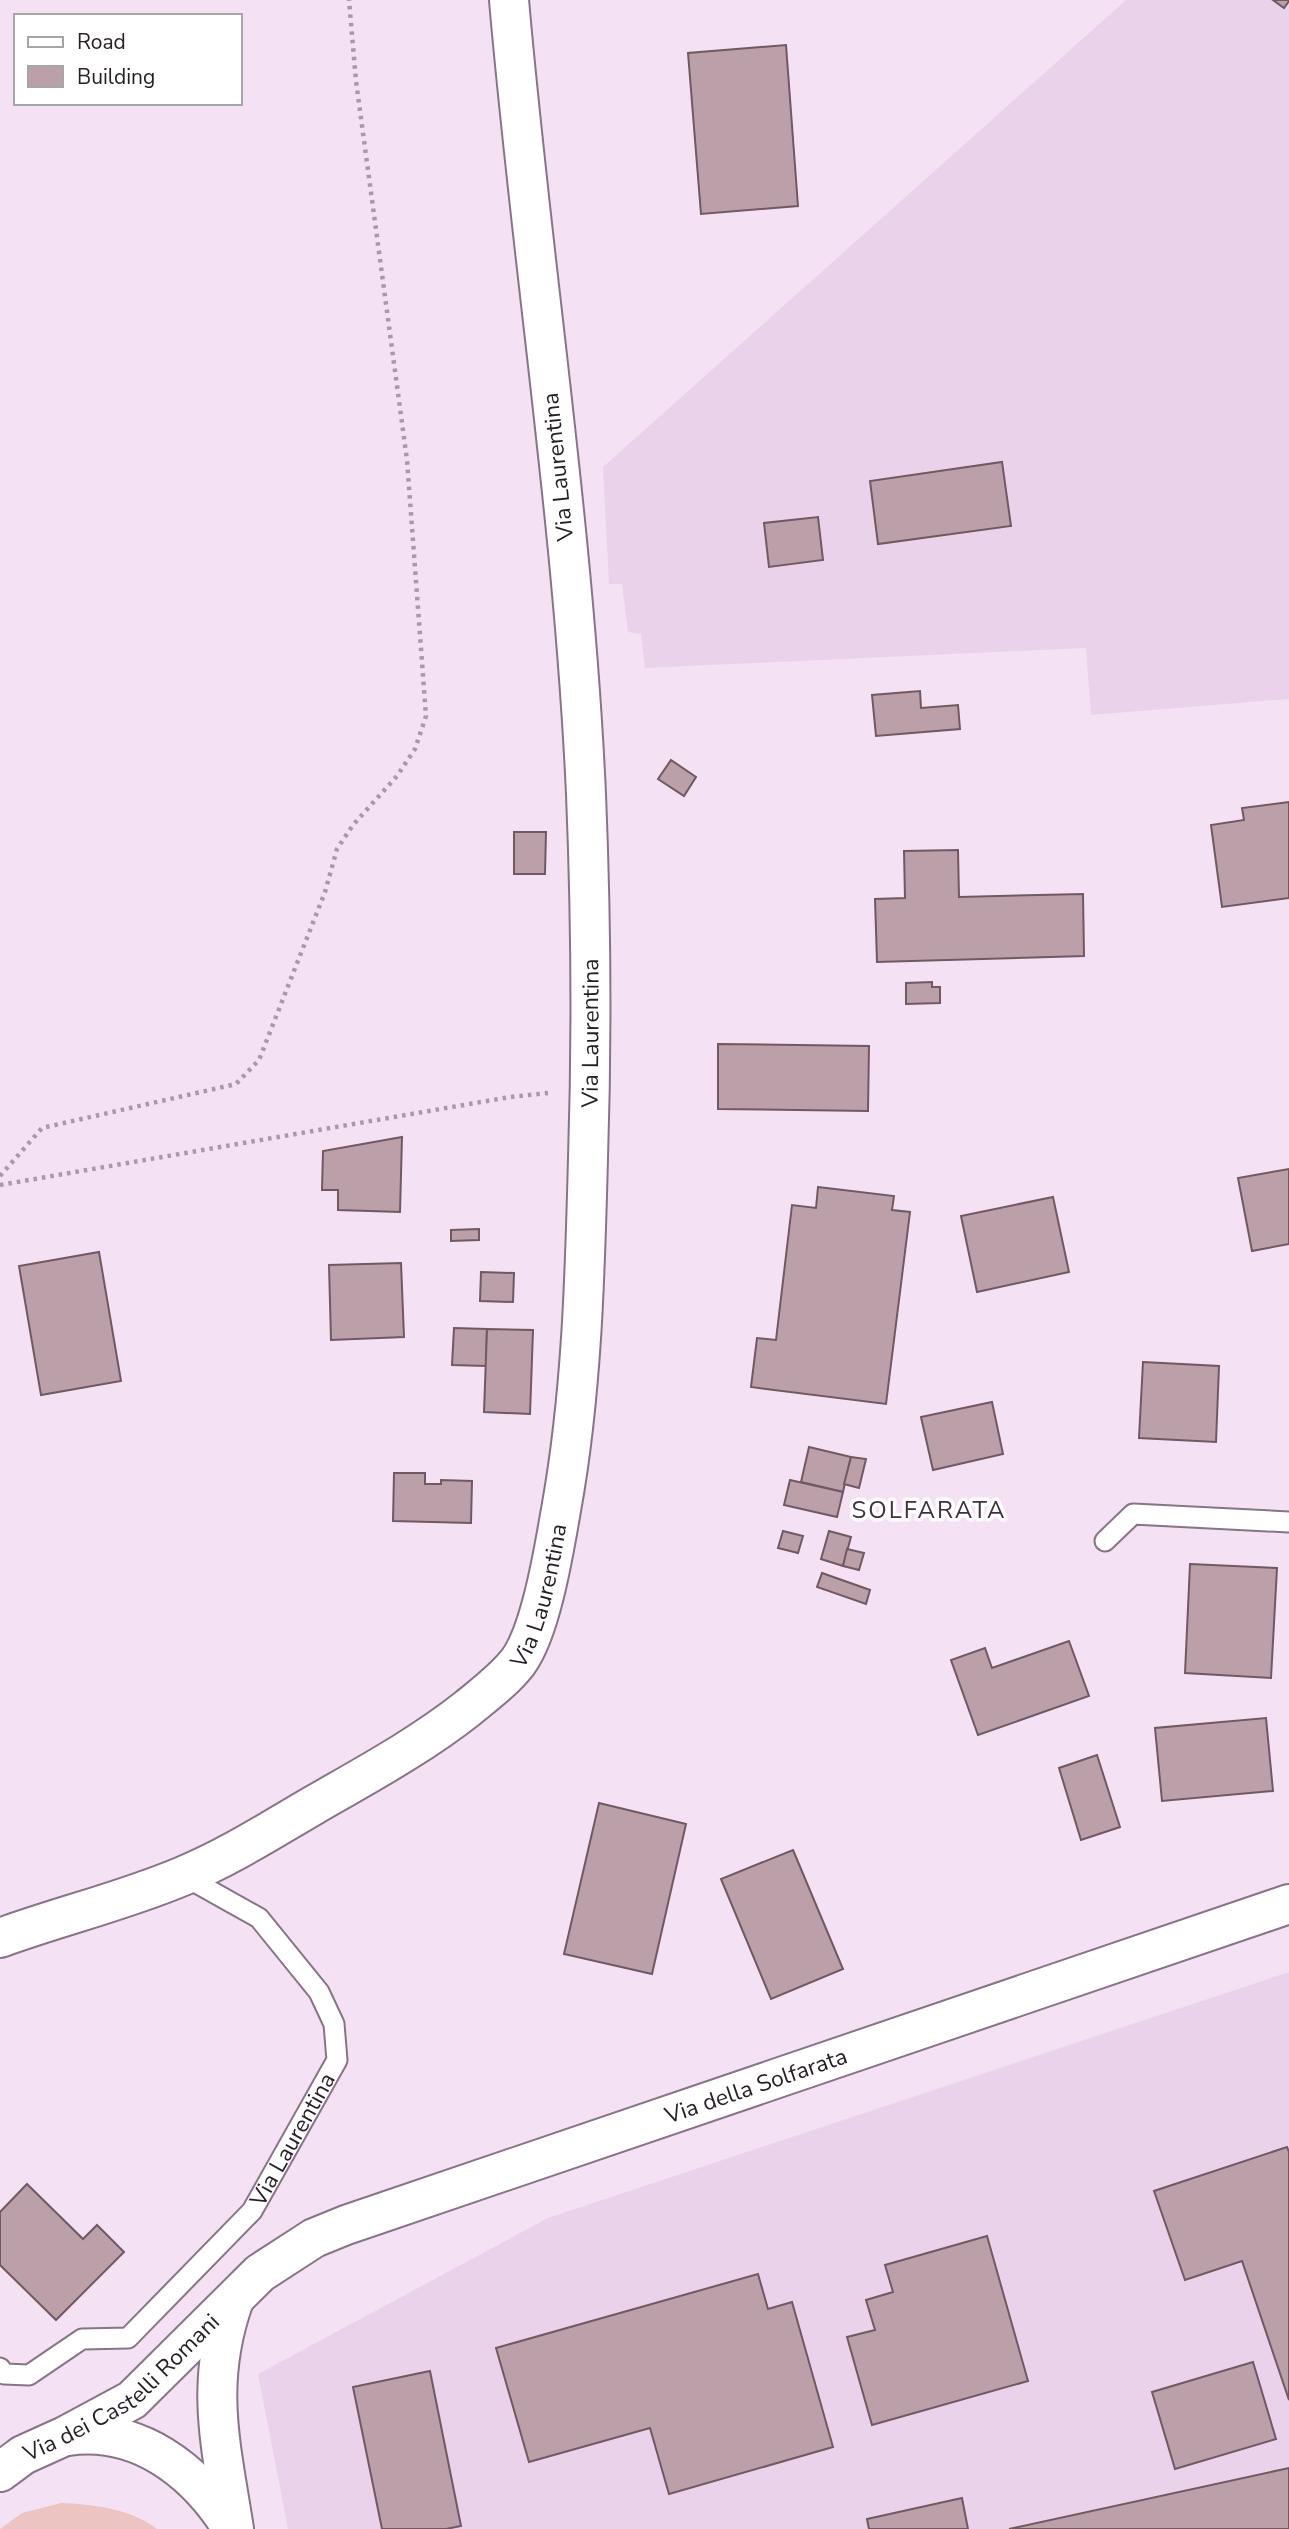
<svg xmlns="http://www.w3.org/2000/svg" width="1289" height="2529" font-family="'Nunito Sans',sans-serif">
	<rect width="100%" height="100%" fill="#f5e1f4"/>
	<g fill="#ebd2eb">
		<polygon points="1126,0 1289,0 1289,699 1091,715 1086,648 645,668 641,634 628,632 622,584 609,584 603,467"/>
		<polygon points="1289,1972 1289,2529 288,2529 258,2374 548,2218"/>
	</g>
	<path fill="#ecc4c1" d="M61,2503C92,2504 132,2509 157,2529H0L22,2513Z"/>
	<g fill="#bba0a9" stroke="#715961" stroke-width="2">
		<polygon points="1273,0 1289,0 1289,1 1284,8"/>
		<polygon points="786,45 798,206 701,214 688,53"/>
		<polygon points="1002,462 1011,526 878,544 870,481"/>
		<polygon points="818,517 823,560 769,567 764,523"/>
		<polygon points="920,691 921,708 958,705 960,729 876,736 872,695"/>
		<polygon points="671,760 696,777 684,796 658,779"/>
		<polygon points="1289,802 1289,898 1222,907 1211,825 1244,820 1242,808"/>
		<polygon points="514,832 546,832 545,874 514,874"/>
		<polygon points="958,850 959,897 1083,894 1084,956 877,962 875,899 905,898 904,851"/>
		<polygon points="932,982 932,987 940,987 940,1003 906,1004 906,983"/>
		<polygon points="718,1044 869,1046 868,1111 718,1109"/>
		<polygon points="402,1137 400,1212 338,1210 338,1190 322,1190 323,1151"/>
		<polygon points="1289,1169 1289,1244 1252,1251 1238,1178"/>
		<polygon points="818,1187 894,1196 892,1210 910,1212 886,1404 751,1387 757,1338 776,1340 792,1205 816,1208"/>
		<polygon points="1053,1197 1069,1272 977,1292 961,1216"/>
		<polygon points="479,1229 479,1240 451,1241 451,1230"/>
		<polygon points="99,1252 121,1381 41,1395 19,1266"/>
		<polygon points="401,1263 404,1337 331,1340 329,1265"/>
		<polygon points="481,1272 514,1273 513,1302 480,1301"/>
		<polygon points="454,1328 487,1329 486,1366 452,1365"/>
		<polygon points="487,1329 533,1330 530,1414 484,1412"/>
		<polygon points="1143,1362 1219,1366 1216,1442 1139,1438"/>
		<polygon points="992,1402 1003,1454 933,1470 921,1417"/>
		<polygon points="809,1447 851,1457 843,1492 801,1482"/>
		<polygon points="851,1457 866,1459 859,1488 844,1484"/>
		<polygon points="394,1473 425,1473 425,1484 441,1484 441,1480 472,1481 471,1523 393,1521"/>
		<polygon points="790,1480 843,1492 837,1517 784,1505"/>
		<polygon points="783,1531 803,1536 798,1553 778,1548"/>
		<polygon points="829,1531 851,1537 843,1566 821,1559"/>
		<polygon points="847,1549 864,1553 859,1570 843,1566"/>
		<polygon points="1190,1564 1277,1568 1271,1678 1185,1673"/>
		<polygon points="822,1573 870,1590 866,1604 817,1587"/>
		<polygon points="1069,1641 1089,1696 978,1735 951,1660 985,1648 992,1668"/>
		<polygon points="1266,1718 1273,1791 1162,1801 1155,1728"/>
		<polygon points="1097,1755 1120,1827 1081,1840 1059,1768"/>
		<polygon points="599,1803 686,1824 652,1974 564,1954"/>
		<polygon points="793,1850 843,1969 771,1999 721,1879"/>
		<polygon points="1287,2147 1289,2152 1289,2400 1242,2261 1185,2280 1154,2191"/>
		<polygon points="27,2184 83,2239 97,2225 124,2252 56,2320 0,2265 0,2212"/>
		<polygon points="987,2236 1028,2381 872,2425 847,2337 875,2330 866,2300 893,2292 885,2265"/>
		<polygon points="758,2274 768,2309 792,2302 833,2447 669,2494 650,2428 529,2462 496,2348"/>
		<polygon points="1253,2362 1276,2439 1175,2469 1152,2392"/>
		<polygon points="430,2371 461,2526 446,2529 382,2529 353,2387"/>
		<polygon points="1289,2468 1289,2529 1009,2529"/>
		<polygon points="962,2498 968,2529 869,2529 867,2519"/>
	</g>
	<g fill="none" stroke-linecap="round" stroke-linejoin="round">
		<g stroke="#877587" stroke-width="23">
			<g id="service">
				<polyline points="1105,1541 1133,1514 1289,1522"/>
				<path id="s1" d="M0,2368L4,2374L29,2375L82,2339L128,2338L252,2211L337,2060L334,2024L319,1992L259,1918L184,1876"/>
			</g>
		</g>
		<g stroke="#877587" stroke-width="42">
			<g id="secondary">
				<path id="s2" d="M0,1938C60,1916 124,1901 183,1876C229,1857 271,1830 314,1805C366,1775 420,1746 468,1708C485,1694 504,1680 518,1662C541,1631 554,1550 561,1510C582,1394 585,1275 588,1158C592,1037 591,915 586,794C574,528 532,265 509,0"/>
				<path d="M68,2436C138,2426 195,2470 231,2527"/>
				<path id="s3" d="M0,2472L23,2455L65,2436L132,2400L260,2273L314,2238L346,2225L1289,1904"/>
				<path d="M234,2529C221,2445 204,2384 234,2300"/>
			</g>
		</g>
		<g stroke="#a899a8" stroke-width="4.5" stroke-dasharray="3.5 5" stroke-linecap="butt">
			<polyline points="0,1176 42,1128 236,1084 259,1060 325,892 337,849 353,825 397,776 415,749 426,716 407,460 356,81 349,0"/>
			<polyline points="0,1185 510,1097 548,1093"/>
		</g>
		<use href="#service" stroke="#fff" stroke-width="19"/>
		<use href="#secondary" stroke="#fff" stroke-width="38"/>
	</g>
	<g text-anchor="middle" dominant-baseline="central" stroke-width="7" stroke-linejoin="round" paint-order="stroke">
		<g font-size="23" fill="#251e25" stroke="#fff">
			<text transform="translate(558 467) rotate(-96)">Via Laurentina</text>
			<text stroke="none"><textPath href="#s2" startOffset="1230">Via Laurentina</textPath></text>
			<text stroke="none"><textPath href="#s2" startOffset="663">Via Laurentina</textPath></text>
			<text stroke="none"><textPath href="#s3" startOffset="863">Via della Solfarata</textPath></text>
			<text stroke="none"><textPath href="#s1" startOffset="402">Via Laurentina</textPath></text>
			<text stroke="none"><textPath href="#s3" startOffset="149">Via dei Castelli Romani</textPath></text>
		</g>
		<g font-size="24" letter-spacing="2" fill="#403040" stroke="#fff">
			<text x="929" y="1510">SOLFARATA</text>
		</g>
	</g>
	<rect x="14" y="14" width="228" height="91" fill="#ffffff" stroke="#a8a5a8" stroke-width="2"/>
	<rect x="28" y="37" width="35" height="10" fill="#ffffff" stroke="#a8a5a8" stroke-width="2"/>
	<text x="77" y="49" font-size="21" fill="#251e25">Road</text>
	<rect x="28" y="66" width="35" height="21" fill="#bba0a9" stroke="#a8a5a8" stroke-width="2"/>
	<text x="77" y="84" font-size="21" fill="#251e25">Building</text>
</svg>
